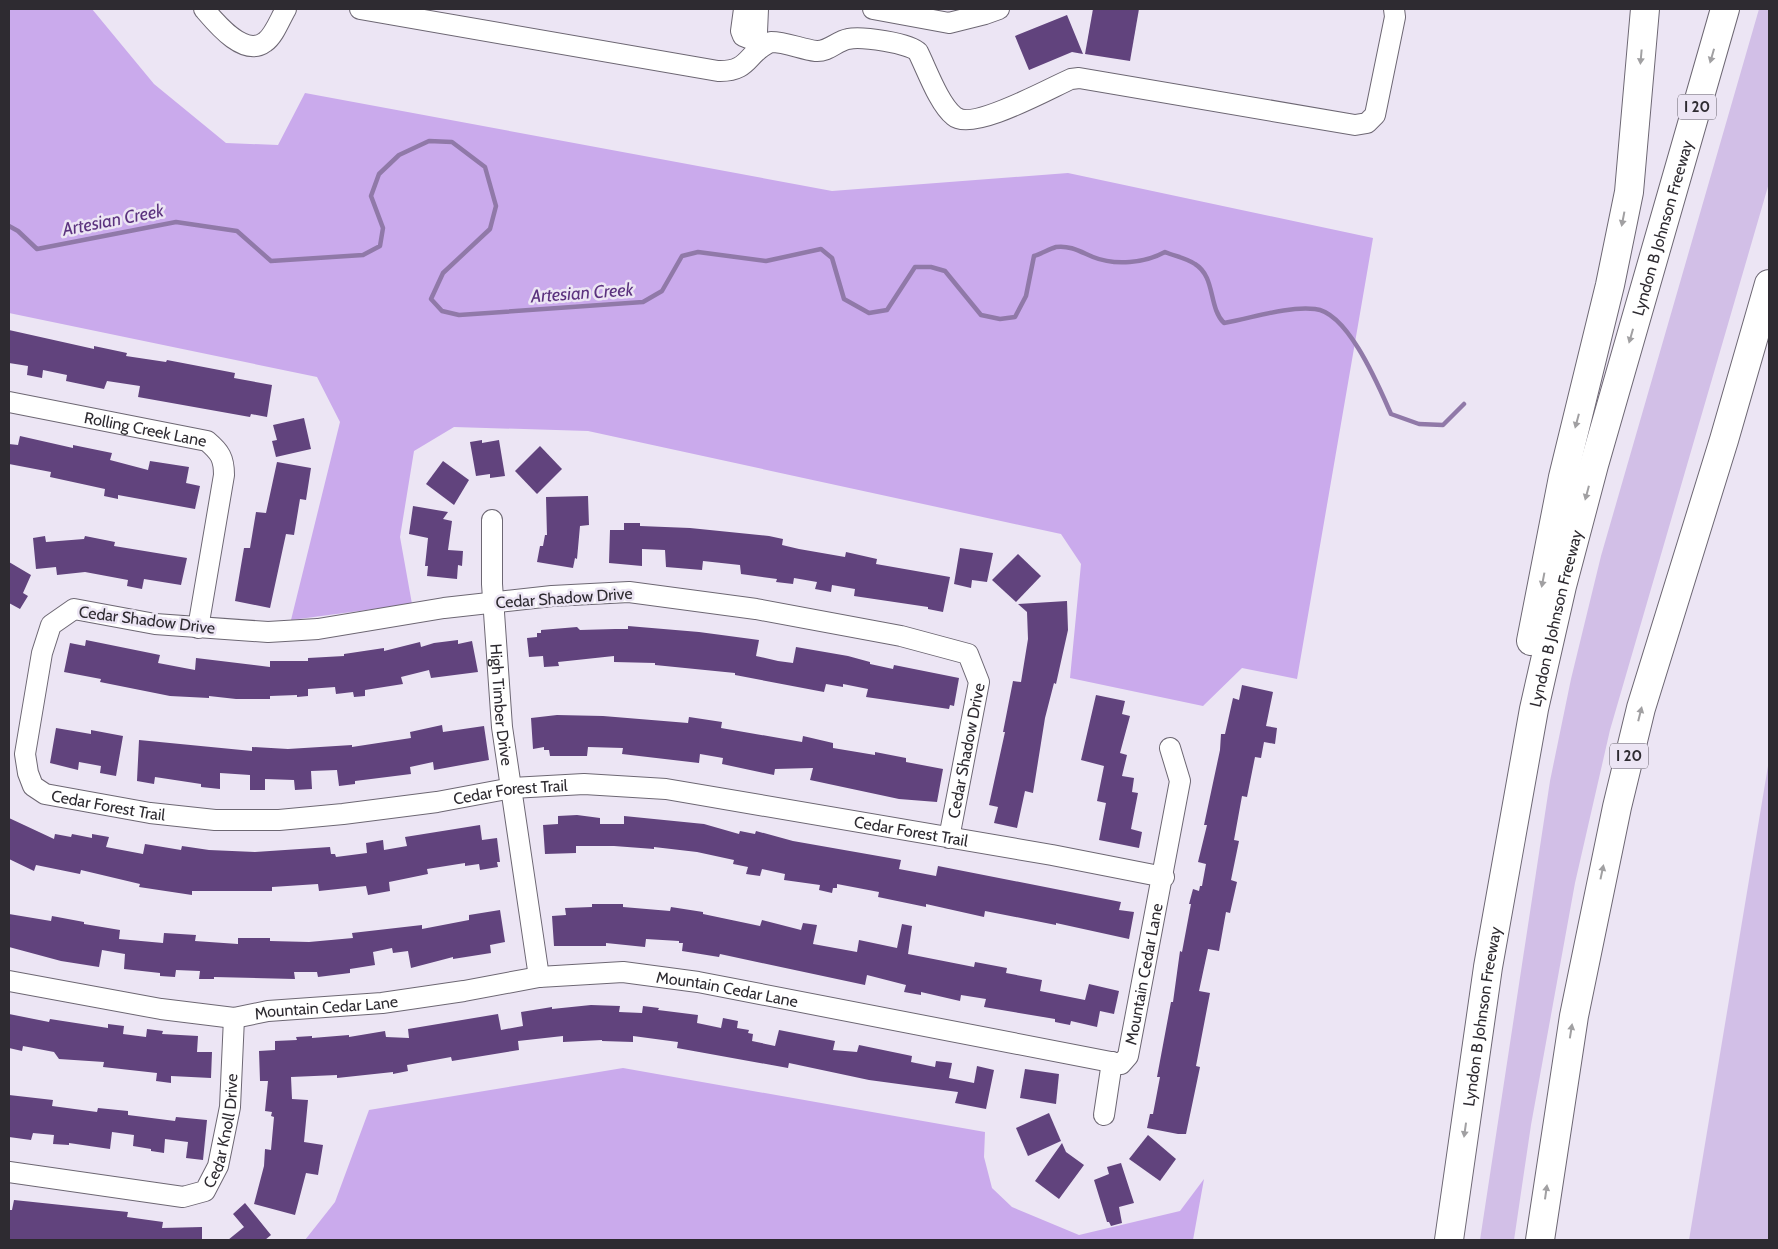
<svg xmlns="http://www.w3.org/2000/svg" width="1778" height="1249" font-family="Cabin,sans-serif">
	<rect width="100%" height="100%" fill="#ece5f4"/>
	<g fill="#d2bfe7">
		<polygon points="1759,9 1769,9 1769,183 1610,730 1575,883 1531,1125 1514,1240 1480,1240 1550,781 1571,679 1601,556"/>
		<polygon points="1769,760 1769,1240 1689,1240"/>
	</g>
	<g fill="#caaaec">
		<polygon points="9,9 92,9 154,84 226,143 278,145 305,93 832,191 1068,173 1373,238 1297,679 1242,668 1203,706 1070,678 1081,564 1061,534 588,431 454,427 414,451 400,537 412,604 291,620 340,422 317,377 9,313"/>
		<polygon points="623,1068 985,1132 984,1157 992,1188 1012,1207 1079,1235 1180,1211 1204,1179 1193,1240 305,1240 335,1202 369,1110"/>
	</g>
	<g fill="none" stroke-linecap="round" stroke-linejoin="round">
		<path stroke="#9079a8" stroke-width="4.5" d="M9,226L18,231L37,249L176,222L237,231L271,261L363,255L380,246L383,228L371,196L379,174L399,155L429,141L452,142L485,167L496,206L490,229L443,273L431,299L442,311L459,315L643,302L662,291L682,256L698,252L766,261L821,249L832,258L844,299L869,313L887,310L915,267H931L945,271L981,315L1000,319L1015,317L1026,296L1034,256C1041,254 1049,249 1056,247C1070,245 1081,252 1093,257C1115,266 1145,263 1165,252C1174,256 1186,258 1195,264C1216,277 1208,307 1224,323C1253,318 1286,306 1315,309C1348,312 1379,387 1391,414L1419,424L1443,425L1464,404"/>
	</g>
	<g fill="#61437d">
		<polygon points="1093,9 1139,9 1130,61 1085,54"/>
		<polygon points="1067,15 1083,54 1072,52 1029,70 1015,36"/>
		<polygon points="9,330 94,349 94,346 127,353 126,356 166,362 167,360 235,373 234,378 272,385 267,417 251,414 250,417 138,397 140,386 107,381 104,389 66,381 67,375 43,370 42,378 27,375 28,366 9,363"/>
		<polygon points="304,418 311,449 276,457 272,441 277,440 273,425"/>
		<polygon points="20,436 73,448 73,445 112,453 110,460 148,470 150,461 189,467 186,483 200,486 195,509 118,495 118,499 104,496 105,489 50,477 51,472 9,464 9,444 18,445"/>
		<polygon points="482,440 482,443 499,440 505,476 490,478 490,474 476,476 470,442"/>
		<polygon points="540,446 562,469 537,494 515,471"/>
		<polygon points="443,461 469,480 454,505 426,484"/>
		<polygon points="277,462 311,468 306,500 300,499 294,535 286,534 270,608 235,601 244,548 250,548 256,512 266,513"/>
		<polygon points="588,496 589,525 580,526 577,559 575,558 573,568 537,562 540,546 543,546 545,535 547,535 546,497"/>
		<polygon points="413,506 448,512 443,519 452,521 448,550 463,551 462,566 458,565 457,579 427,576 428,566 425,566 428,538 409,534"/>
		<polygon points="624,523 640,523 640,526 690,528 769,536 783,539 782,545 799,549 845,557 846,552 877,559 876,564 950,577 943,612 928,609 928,607 854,596 855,589 832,585 831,592 815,589 817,582 794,578 793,584 776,582 777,579 741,574 740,565 703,561 702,570 666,567 665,550 642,549 642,566 609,563 610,530 624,530"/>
		<polygon points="45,536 46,542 84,539 85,536 115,542 114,546 187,558 181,585 144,579 142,589 127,586 128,580 85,572 57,575 56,567 36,569 33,538"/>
		<polygon points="960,548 993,553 987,582 972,580 971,588 954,584"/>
		<polygon points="1018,554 1041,576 1016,602 992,580"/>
		<polygon points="9,562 31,575 23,593 28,596 20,609 9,603"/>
		<polygon points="1067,601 1068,630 1056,684 1054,683 1045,718 1033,793 1025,791 1017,828 994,823 998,807 989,805 1005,732 1003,732 1013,681 1021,682 1028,639 1027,612 1018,604"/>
		<polygon points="628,626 699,632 759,640 756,656 778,661 793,663 796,647 848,656 870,662 870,664 893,669 894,665 959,678 954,706 950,705 949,709 866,697 868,689 843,684 843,687 826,684 824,692 735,675 735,673 655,665 655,663 614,662 614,656 558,662 559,666 544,667 543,656 529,657 527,638 537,637 537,633 541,633 541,630 577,627 580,630 615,629 628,629"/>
		<polygon points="86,640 160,655 158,663 195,670 196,658 270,667 270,661 308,661 308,658 344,656 344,654 384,648 384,651 420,642 421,647 434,643 458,640 458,644 472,641 478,672 431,678 429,670 401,677 403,684 365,690 365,696 354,697 353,692 336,694 335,687 308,689 308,696 297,697 297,695 270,696 270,699 236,699 209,696 209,698 170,696 100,682 101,679 64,672 70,643 85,646"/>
		<polygon points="1242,685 1273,692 1266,726 1277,728 1275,744 1264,742 1261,758 1255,757 1247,797 1242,796 1234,840 1239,841 1231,880 1237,882 1230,913 1226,912 1219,951 1208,949 1199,991 1210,993 1196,1066 1200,1067 1186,1134 1178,1134 1147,1128 1150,1114 1153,1114 1160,1077 1157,1077 1171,1002 1173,1002 1180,951 1182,952 1191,904 1189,904 1193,889 1199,891 1200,886 1202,886 1206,864 1198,862 1207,825 1204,825 1220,750 1221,734 1225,734 1233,698 1239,700"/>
		<polygon points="1096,695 1125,701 1122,714 1130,716 1120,753 1127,755 1122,776 1134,778 1132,792 1138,793 1131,829 1142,832 1139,848 1099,840 1106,803 1097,801 1104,766 1081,760"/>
		<polygon points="557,715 603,716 688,723 689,717 722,722 721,728 802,742 803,736 833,743 833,748 875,755 875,752 906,758 906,762 943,769 937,802 899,799 810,780 813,768 775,769 774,775 722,764 723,758 700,754 699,763 622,754 623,748 588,747 587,756 550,756 549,750 544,750 544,747 533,749 531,718"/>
		<polygon points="442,725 443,732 484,726 489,760 434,770 433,762 410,767 411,774 355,781 355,784 339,786 337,770 311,771 312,789 295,790 294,780 265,779 265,790 250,790 250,775 220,773 220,789 201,787 201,784 155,777 154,784 137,781 139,740 252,751 252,747 288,749 352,745 352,747 411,738 410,732"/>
		<polygon points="56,728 91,734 91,730 123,736 116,776 100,773 101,766 79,762 78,770 50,763"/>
		<polygon points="577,815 600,818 600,824 624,824 624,816 704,824 739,834 740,831 755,834 756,831 793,841 901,860 899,869 936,876 938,866 1121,902 1119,910 1134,912 1129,939 1056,923 1056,925 985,911 984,917 926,904 926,907 878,897 879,892 837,884 837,888 833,888 832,893 819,890 820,885 784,880 785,874 762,869 760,876 746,874 748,867 733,864 734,860 697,852 654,847 654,849 614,846 576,846 576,853 545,854 543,825 558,824 558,816"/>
		<polygon points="9,818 54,839 55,834 71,837 72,834 92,838 92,834 109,837 106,847 143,854 145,844 181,850 182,846 209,850 255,852 330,847 331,854 335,854 336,857 367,853 366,843 383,840 384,850 407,846 405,837 480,825 482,840 497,838 500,862 497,862 498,867 480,870 479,864 465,866 465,863 427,869 428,874 389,882 390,891 368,895 366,886 319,891 318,884 272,887 272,891 192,891 192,895 139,887 140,884 81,870 80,874 36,865 34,871 9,859"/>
		<polygon points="592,904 623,904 623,907 670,911 671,907 703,912 703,914 760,926 762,920 801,930 803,923 817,925 813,944 857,952 859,940 897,948 902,924 912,926 908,954 974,967 975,962 1007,968 1006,973 1042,980 1040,991 1085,1000 1089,984 1119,991 1114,1014 1100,1011 1097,1027 1071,1021 1070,1025 1055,1022 1055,1019 984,1007 986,999 961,995 960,1001 921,992 921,995 904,992 906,985 867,975 865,985 720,954 719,957 682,951 683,943 679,943 679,941 646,939 645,947 606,943 606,946 554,946 552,916 566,915 565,908 592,907"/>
		<polygon points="500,910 505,942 490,945 491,953 453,959 453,957 411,968 408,951 393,953 392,948 373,952 375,965 350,969 350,973 318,977 317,972 294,972 295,979 214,977 214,979 199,979 200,971 176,970 175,977 160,976 160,973 124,969 125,954 102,950 99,967 61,961 9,947 9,914 51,921 52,916 84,922 84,924 120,930 119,939 163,943 164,933 196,935 195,941 238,944 238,938 270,938 270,941 309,942 353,938 352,933 422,925 422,929 469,920 469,915"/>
		<polygon points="591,1005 620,1006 619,1012 642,1013 643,1006 659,1008 658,1010 698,1015 697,1023 721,1028 723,1018 738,1021 737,1028 749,1030 748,1033 753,1034 752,1041 775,1046 779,1030 835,1041 833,1050 857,1052 859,1045 912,1056 911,1062 935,1067 936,1061 952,1063 949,1078 974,1083 977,1066 994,1070 986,1109 955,1103 958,1092 869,1080 789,1063 788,1068 677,1048 678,1042 633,1036 633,1042 602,1041 602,1040 563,1042 563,1036 518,1041 519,1050 452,1061 451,1057 407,1065 408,1071 393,1074 393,1072 337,1078 337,1075 291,1077 292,1099 308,1100 304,1142 323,1145 318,1175 306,1173 295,1215 254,1204 264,1166 265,1149 271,1150 274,1117 271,1116 272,1112 265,1111 268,1081 260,1081 259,1051 275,1050 275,1041 297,1040 296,1037 312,1036 312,1038 349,1035 349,1037 385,1031 386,1037 409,1038 408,1029 498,1014 501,1030 523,1026 521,1012 552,1007 552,1009"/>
		<polygon points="9,1014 49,1022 50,1019 108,1028 108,1024 124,1026 123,1034 146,1037 147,1029 163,1031 162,1034 198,1036 197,1052 212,1052 211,1078 171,1076 171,1083 156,1081 157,1073 103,1067 104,1062 59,1059 54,1052 23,1046 22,1051 9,1048"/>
		<polygon points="1025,1069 1059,1074 1056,1104 1020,1098"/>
		<polygon points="9,1095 53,1100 52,1106 97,1112 98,1108 128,1111 128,1115 175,1121 176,1117 207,1120 203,1160 186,1158 188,1142 165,1139 164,1153 151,1151 151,1149 133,1146 134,1135 112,1132 110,1149 69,1143 69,1145 53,1144 54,1135 33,1133 31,1140 9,1137"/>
		<polygon points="1049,1113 1061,1141 1028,1156 1016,1128"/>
		<polygon points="1148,1135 1176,1159 1160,1181 1129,1159"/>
		<polygon points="1062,1143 1066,1152 1084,1165 1059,1199 1035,1181"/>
		<polygon points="1121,1163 1134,1203 1119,1207 1122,1223 1111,1226 1109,1222 1107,1222 1094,1180 1109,1174 1107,1167"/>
		<polygon points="14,1200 128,1212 127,1217 163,1222 162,1228 202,1227 202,1240 9,1240 9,1210 12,1210"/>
		<polygon points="245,1203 271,1235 265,1240 228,1240 244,1227 233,1214"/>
	</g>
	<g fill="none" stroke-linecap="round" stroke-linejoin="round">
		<g stroke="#6d6773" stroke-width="22">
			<g id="minor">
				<path d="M204,9C216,23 244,58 265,42C274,36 280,19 286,9"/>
				<path d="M360,9L718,71C751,72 746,52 771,42C786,42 801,49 816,51C828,52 837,41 848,39C861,36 910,43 918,52C927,70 939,104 954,116C972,132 1050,88 1071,79L1079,78L1355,125L1367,123L1375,115L1395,17L1394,9"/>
				<polyline points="744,9 741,31 743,36 753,40 757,32 758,9"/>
				<polyline points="873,9 949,23 985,14 999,9"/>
				<path id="s1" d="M9,402L207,441C220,452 224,458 224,475L198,628"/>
				<path id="s2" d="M492,520V584L502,727L539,977"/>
				<path id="s3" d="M949,838L979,682L968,654L901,636L756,609L629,592L552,596L444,608L318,629L268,632L155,624L74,609L51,625L42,653L25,754L28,773L33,786L45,794L150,813L215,820H279L343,814L437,802L512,788L584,784L666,789L1052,855L1164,877"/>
				<path id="s4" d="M9,981L161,1009L234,1018L268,1011L382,1003L464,991L539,977L623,972L698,982L1121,1064L1128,1056L1180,781L1170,748"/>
				<polyline points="1104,1115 1112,1062"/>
				<path id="s5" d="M9,1172L183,1197L205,1191L218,1166L230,1107L234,1018"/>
			</g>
		</g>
		<g stroke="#6d6773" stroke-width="30">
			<g id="highway">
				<polyline points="1531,641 1563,477 1610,285 1629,192 1645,9"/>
				<path id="s6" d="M1449,1240L1488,967L1534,709L1562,586L1594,465L1725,9"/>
				<polyline points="1540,1240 1574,1016 1617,807 1641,708 1724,440 1769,284"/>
			</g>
		</g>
		<use href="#minor" stroke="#fff" stroke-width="20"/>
		<use href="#highway" stroke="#fff" stroke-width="28"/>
	</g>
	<defs><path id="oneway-solid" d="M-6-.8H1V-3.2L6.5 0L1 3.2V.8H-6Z" transform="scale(1.25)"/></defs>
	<g fill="#a1a0a2">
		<use href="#oneway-solid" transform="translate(1712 56) rotate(106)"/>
		<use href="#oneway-solid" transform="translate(1641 57) rotate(95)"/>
		<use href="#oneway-solid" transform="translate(1623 219) rotate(101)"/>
		<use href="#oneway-solid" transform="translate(1631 336) rotate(106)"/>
		<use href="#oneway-solid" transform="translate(1577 421) rotate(105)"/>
		<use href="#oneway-solid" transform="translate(1587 493) rotate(105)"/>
		<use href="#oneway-solid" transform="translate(1543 580) rotate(101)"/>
		<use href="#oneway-solid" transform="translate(1640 714) rotate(-76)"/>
		<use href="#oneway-solid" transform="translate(1602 872) rotate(-78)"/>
		<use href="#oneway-solid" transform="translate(1571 1031) rotate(-81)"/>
		<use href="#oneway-solid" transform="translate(1465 1130) rotate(98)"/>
		<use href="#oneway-solid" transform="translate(1546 1192) rotate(-82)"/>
	</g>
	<g text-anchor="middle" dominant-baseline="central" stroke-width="5" stroke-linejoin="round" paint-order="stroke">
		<g fill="#ece5f4" stroke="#67636c" stroke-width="1">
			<rect x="1678" y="94.5" width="38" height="25" rx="4"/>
			<rect x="1610" y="743.5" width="38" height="25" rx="4"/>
		</g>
		<g font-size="15" font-weight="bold" fill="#2e2b31">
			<text x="1697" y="107">I 20</text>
			<text x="1629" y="756">I 20</text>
		</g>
		<g font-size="16" fill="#2e2b31" stroke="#ece5f4">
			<text stroke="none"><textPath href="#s6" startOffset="1036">Lyndon B Johnson Freeway</textPath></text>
			<text stroke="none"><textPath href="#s1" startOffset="139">Rolling Creek Lane</textPath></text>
			<text transform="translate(564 598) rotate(-4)">Cedar Shadow Drive</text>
			<text stroke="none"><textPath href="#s6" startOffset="631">Lyndon B Johnson Freeway</textPath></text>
			<text transform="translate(147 620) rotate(7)">Cedar Shadow Drive</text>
			<text stroke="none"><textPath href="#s2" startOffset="185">High Timber Drive</textPath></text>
			<text stroke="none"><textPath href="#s3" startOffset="89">Cedar Shadow Drive</textPath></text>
			<text stroke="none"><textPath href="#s3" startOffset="1770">Cedar Forest Trail</textPath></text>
			<text stroke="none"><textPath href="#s3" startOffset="1365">Cedar Forest Trail</textPath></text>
			<text stroke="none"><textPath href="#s3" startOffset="2175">Cedar Forest Trail</textPath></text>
			<text stroke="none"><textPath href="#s4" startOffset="1221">Mountain Cedar Lane</textPath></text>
			<text stroke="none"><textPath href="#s4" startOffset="726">Mountain Cedar Lane</textPath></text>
			<text stroke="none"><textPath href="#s4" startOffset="321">Mountain Cedar Lane</textPath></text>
			<text stroke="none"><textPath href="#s6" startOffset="226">Lyndon B Johnson Freeway</textPath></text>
			<text stroke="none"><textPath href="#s5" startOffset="262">Cedar Knoll Drive</textPath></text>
		</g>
		<g font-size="18" font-style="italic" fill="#5b327e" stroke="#ece5f4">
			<text transform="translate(113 220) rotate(-11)">Artesian Creek</text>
			<text transform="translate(582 293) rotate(-4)">Artesian Creek</text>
		</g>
	</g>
	<rect width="1778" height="1249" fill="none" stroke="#2e2b31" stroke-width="20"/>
</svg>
